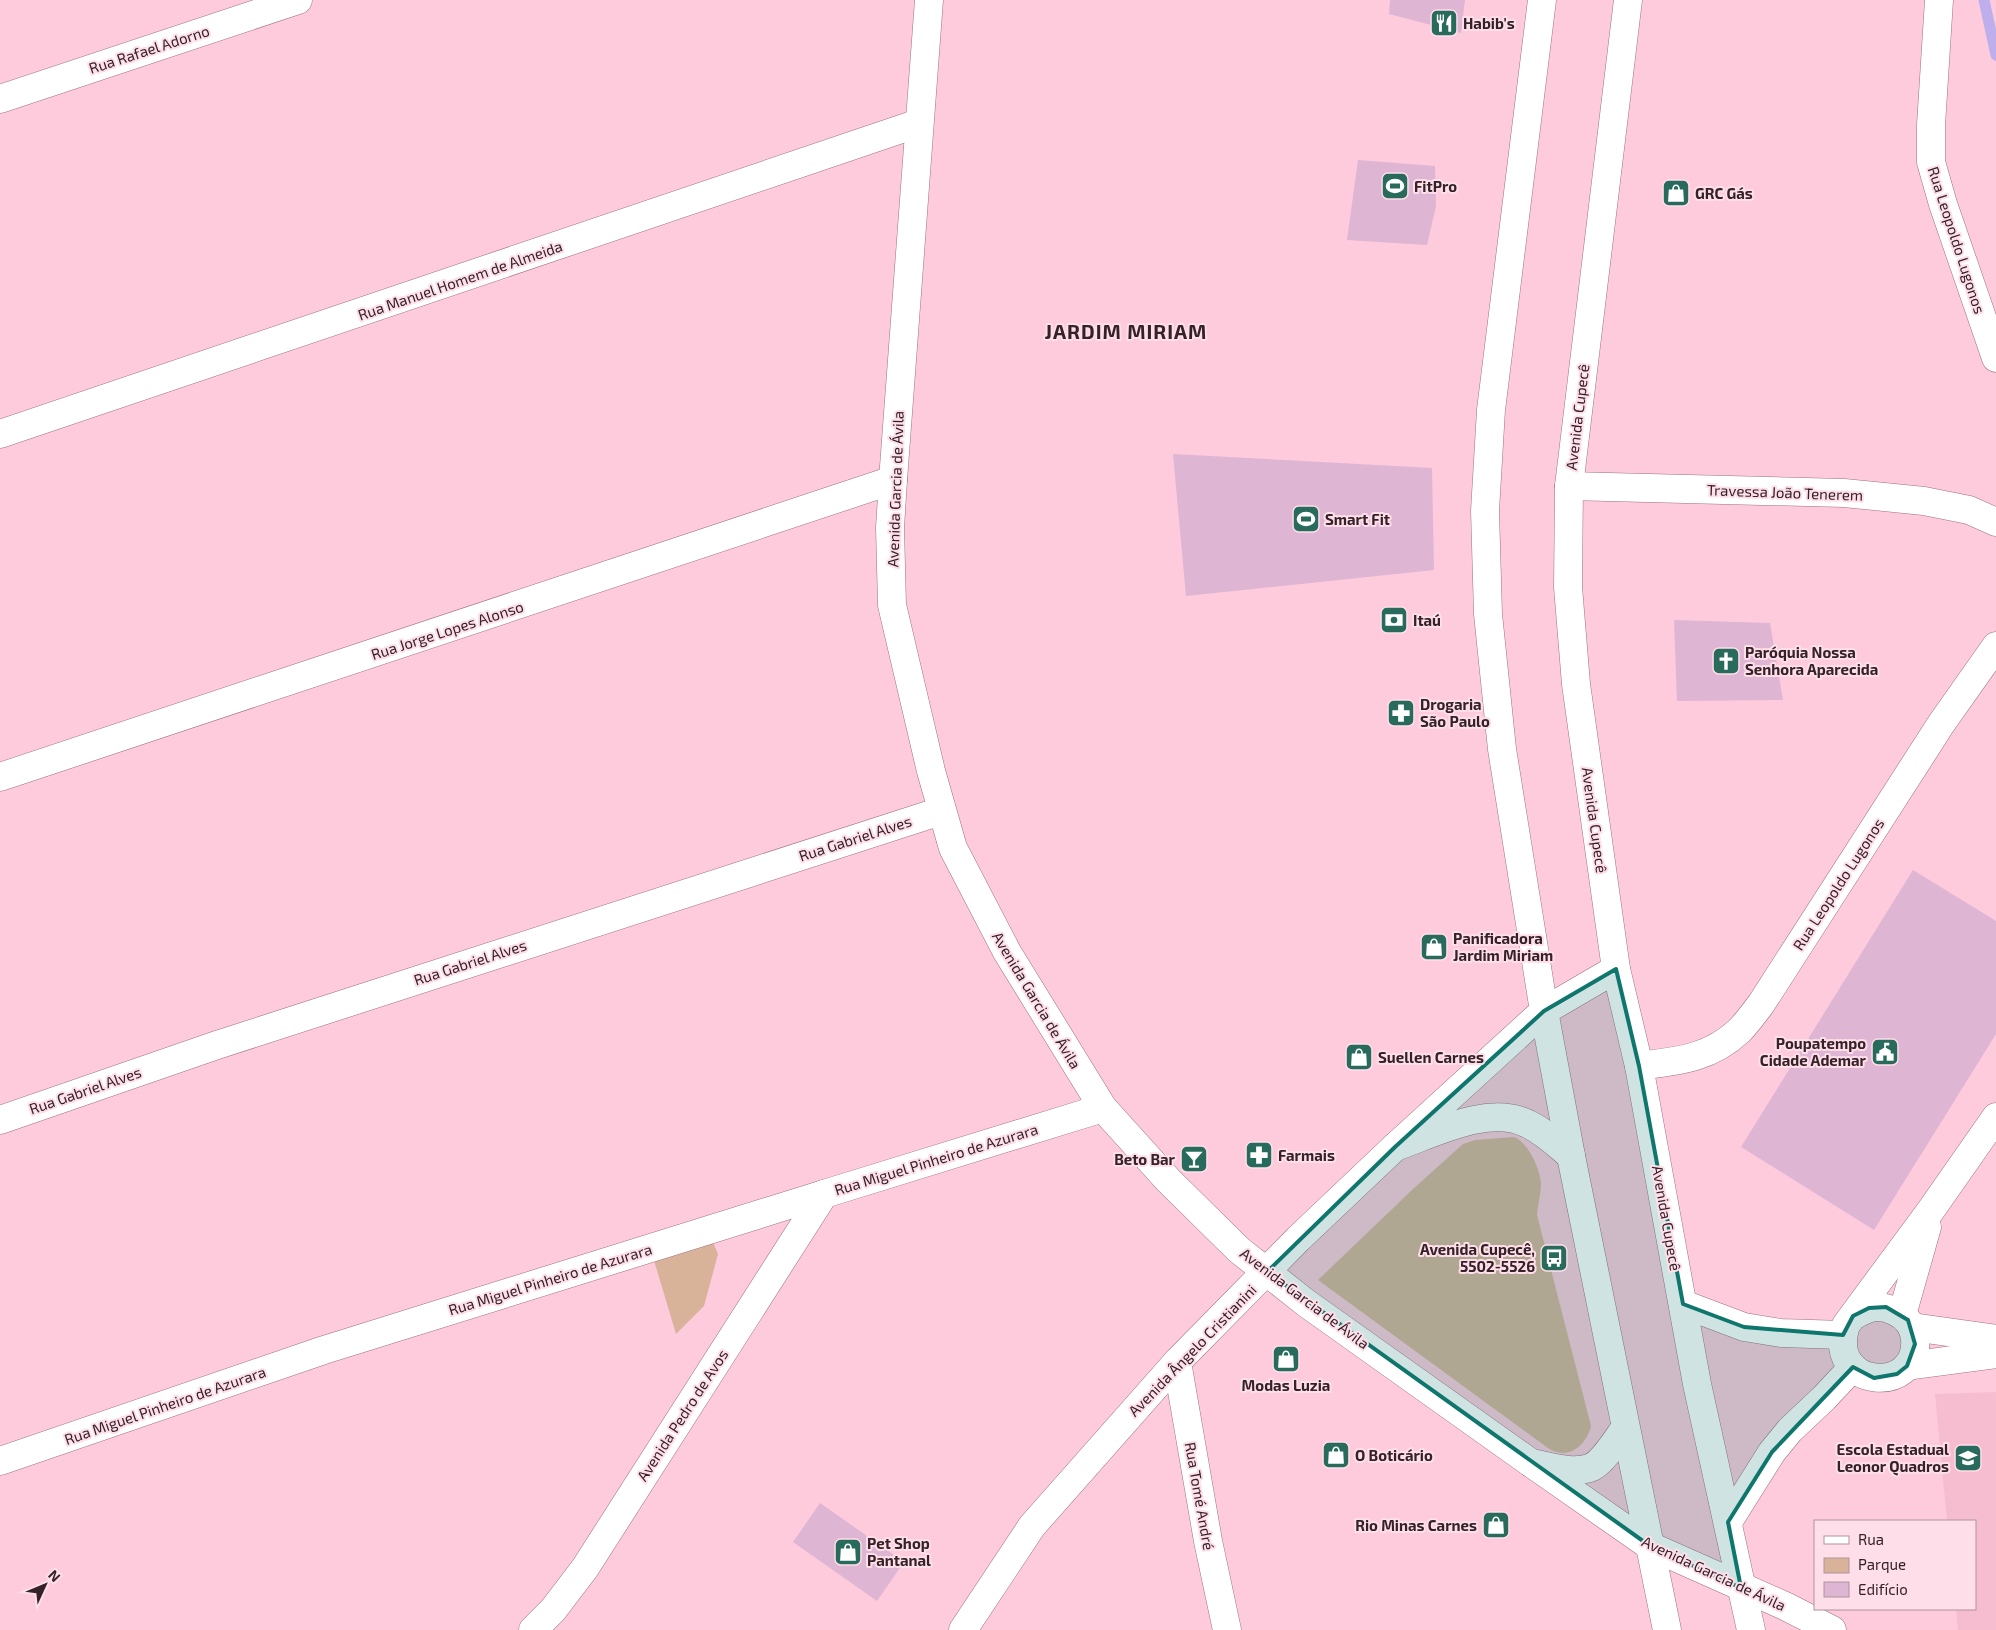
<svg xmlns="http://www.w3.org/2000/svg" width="1996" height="1630" font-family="'Exo 2',sans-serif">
	<rect width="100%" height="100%" fill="#fecbdd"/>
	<polygon fill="#f6bdd1" points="1996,1392 1996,1630 1958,1630 1956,1609 1975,1609 1975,1521 1947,1521 1935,1394"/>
	<g fill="#d8b39a">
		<path d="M1514,1137C1528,1142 1540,1169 1541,1183C1541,1193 1538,1204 1537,1215L1591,1426C1586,1446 1568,1461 1548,1448L1318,1280L1413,1189L1463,1144L1475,1140Z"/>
		<polygon points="709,1233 718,1254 704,1306 676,1334 650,1247"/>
	</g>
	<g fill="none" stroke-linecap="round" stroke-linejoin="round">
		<polyline stroke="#beafec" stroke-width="11" points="1984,0 1996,55"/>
	</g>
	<g fill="#deb5d3">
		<polygon points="1390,0 1465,0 1461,33 1389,14"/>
		<polygon points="1358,160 1435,166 1436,206 1427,245 1347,240"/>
		<polygon points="1173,454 1432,468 1434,570 1186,596"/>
		<polygon points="1674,620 1770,623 1783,700 1677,701"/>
		<polygon points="1913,870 1996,921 1996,1034 1874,1230 1741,1147"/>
		<polygon points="820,1503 904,1562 877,1601 793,1542"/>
	</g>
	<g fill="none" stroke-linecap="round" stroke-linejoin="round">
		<g stroke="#9d7080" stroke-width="29">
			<g id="minor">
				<polyline points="1939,0 1931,125 1931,162 1943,204 1996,358"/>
				<polyline points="0,99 298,0"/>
				<polyline points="0,434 919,123"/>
				<polyline points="1569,486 1844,493 1924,501 1969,510 1996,522"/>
				<polyline points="0,777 893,480"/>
				<path d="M1639,1066C1677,1061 1709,1059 1739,1031C1747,1023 1754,1013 1761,1004L1941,724L1996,646"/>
				<polyline points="0,1120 217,1045 941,811"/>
				<polyline points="1683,1304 1744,1327 1781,1333 1843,1335"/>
				<polyline points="1902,1315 1927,1227"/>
				<path d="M1853,1316C1869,1307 1879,1303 1896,1312C1907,1317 1914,1327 1915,1339C1920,1396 1825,1389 1846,1325L1931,1210L1996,1117"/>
				<polyline points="1912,1327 1996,1339"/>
				<polyline points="1177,1362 1208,1541 1227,1630"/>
				<polyline points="1907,1366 1996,1354"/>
				<polyline points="0,1461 324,1350 824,1194"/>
				<polyline points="1728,1522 1772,1452 1790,1430 1824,1398 1853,1367"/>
			</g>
		</g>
		<g stroke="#9d7080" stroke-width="29">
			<g id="tertiary">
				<polyline points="929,0 893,480 890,528 892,605 931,771 953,848 1007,952 1103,1108 1168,1180 1239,1250 1306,1303 1531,1463 1650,1546 1785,1606 1832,1630"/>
				<polyline points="533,1630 553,1610 585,1568 824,1194 1103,1108"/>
				<polyline points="963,1630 1032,1526 1177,1362 1298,1239 1395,1147 1544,1011 1616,969"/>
			</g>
		</g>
		<g stroke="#9d7080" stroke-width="29">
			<g id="primary">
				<polyline points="1542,0 1491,410 1485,511 1488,614 1502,749 1544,1011 1571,1156 1667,1630"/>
				<polyline points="1628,0 1569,486 1568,587 1576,684 1616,969 1639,1066 1697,1384 1751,1630"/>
				<path d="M1395,1147C1433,1134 1489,1104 1528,1124C1545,1132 1557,1144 1571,1156"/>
				<path d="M1531,1463C1549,1466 1574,1475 1592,1467C1604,1461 1617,1439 1625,1428"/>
			</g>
		</g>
		<use href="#minor" stroke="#fff" stroke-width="28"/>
		<use href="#tertiary" stroke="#fff" stroke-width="28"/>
		<use href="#primary" stroke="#fff" stroke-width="28"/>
	</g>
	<path fill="#0f766e" fill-opacity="0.2" stroke="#0f766e" stroke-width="4" stroke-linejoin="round" d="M1616,969L1639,1066L1683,1304L1744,1327L1843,1335L1853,1316L1869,1308L1886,1307L1908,1320L1915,1344L1907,1366L1897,1374L1874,1378L1853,1367L1772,1452L1728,1522L1741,1588L1650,1546L1267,1272L1395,1147L1544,1011Z"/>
	<defs>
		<g id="restaurant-square" transform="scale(1.4375)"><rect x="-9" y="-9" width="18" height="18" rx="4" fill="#286b5c" stroke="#fedfe9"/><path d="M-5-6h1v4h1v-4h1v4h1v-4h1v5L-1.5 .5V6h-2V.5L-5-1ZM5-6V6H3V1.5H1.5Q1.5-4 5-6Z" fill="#fff"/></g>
		<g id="stadium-square" transform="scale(1.4375)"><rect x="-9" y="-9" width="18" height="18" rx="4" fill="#286b5c" stroke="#fedfe9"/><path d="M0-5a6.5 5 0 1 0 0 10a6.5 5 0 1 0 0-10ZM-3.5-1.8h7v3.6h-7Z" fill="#fff"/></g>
		<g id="shop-square" transform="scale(1.4375)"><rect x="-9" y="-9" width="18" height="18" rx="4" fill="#286b5c" stroke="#fedfe9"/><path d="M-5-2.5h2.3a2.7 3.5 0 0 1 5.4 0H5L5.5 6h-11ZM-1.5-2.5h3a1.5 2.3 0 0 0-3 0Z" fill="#fff"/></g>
		<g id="bank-square" transform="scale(1.4375)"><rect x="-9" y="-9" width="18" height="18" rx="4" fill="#286b5c" stroke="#fedfe9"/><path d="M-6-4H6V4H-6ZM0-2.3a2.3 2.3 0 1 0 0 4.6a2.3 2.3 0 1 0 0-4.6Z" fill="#fff"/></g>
		<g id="church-square" transform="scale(1.4375)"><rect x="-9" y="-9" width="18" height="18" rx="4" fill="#286b5c" stroke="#fedfe9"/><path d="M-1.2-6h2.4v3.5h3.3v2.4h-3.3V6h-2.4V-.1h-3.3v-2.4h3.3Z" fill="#fff"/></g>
		<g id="pharmacy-square" transform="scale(1.4375)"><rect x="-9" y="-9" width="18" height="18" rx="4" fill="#286b5c" stroke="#fedfe9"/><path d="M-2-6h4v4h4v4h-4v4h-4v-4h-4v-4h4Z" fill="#fff"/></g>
		<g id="civic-square" transform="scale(1.4375)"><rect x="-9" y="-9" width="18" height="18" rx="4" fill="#286b5c" stroke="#fedfe9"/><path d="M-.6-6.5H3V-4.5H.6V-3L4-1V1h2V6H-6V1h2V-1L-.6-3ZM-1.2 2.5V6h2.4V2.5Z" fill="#fff"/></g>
		<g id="bar-square" transform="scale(1.4375)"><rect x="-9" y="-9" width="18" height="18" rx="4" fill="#286b5c" stroke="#fedfe9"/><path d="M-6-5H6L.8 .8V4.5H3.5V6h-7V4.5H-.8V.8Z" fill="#fff"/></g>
		<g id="bus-square" transform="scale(1.4375)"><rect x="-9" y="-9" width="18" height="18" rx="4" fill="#286b5c" stroke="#fedfe9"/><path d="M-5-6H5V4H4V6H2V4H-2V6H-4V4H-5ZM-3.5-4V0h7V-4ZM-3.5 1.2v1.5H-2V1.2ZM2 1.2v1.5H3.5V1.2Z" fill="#fff"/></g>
		<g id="school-square" transform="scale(1.4375)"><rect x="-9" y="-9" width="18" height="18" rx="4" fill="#286b5c" stroke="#fedfe9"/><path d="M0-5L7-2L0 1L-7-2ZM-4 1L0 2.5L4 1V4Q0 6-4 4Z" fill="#fff"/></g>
	</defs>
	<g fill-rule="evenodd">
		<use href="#restaurant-square" x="1444" y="23"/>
		<use href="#stadium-square" x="1395" y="186"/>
		<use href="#shop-square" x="1676" y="193"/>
		<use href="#stadium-square" x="1306" y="519"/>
		<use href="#bank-square" x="1394" y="620"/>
		<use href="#church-square" x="1726" y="661"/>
		<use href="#pharmacy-square" x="1401" y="713"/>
		<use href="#shop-square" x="1434" y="947"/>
		<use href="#civic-square" x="1885" y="1052"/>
		<use href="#shop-square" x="1359" y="1057"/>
		<use href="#pharmacy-square" x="1259" y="1155"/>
		<use href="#bar-square" x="1194" y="1159"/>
		<use href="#bus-square" x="1554" y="1258"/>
		<use href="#shop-square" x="1286" y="1359"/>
		<use href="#shop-square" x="1336" y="1455"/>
		<use href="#school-square" x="1968" y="1458"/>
		<use href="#shop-square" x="1496" y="1525"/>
		<use href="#shop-square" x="848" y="1552"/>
	</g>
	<g text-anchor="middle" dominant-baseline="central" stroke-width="4" stroke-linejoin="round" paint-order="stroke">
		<g font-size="15" font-weight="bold" fill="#352229" stroke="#fedfe9" text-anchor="start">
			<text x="1463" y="23">Habib's</text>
			<text x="1414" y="186">FitPro</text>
			<text x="1695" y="193">GRC Gás</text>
			<text x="1325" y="519">Smart Fit</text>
			<text x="1413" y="620">Itaú</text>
			<text x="1745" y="652">Paróquia Nossa<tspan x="1745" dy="17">Senhora Aparecida</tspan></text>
			<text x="1420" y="704">Drogaria<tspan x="1420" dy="17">São Paulo</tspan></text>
			<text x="1453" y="938">Panificadora<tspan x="1453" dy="17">Jardim Miriam</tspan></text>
			<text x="1866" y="1043" text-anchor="end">Poupatempo<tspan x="1866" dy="17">Cidade Ademar</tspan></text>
			<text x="1378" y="1057">Suellen Carnes</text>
			<text x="1278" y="1155">Farmais</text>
			<text x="1175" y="1159" text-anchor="end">Beto Bar</text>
			<text x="1535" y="1249" text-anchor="end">Avenida Cupecê,<tspan x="1535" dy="17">5502-5526</tspan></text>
			<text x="1286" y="1385" text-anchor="middle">Modas Luzia</text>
			<text x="1949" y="1449" text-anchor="end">Escola Estadual<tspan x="1949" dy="17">Leonor Quadros</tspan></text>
			<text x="1355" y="1455">O Boticário</text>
			<text x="1477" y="1525" text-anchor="end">Rio Minas Carnes</text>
			<text x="867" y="1543">Pet Shop<tspan x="867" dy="17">Pantanal</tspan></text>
		</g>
		<g font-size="15" fill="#352229" stroke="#fedfe9">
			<text transform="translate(149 49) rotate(-18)">Rua Rafael Adorno</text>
			<text transform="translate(1957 240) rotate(72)">Rua Leopoldo Lugonos</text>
			<text transform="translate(460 280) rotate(-19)">Rua Manuel Homem de Almeida</text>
			<text transform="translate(1577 417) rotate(-83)">Avenida Cupecê</text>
			<text transform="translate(895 489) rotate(-88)">Avenida Garcia de Ávila</text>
			<text transform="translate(1785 492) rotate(2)">Travessa João Tenerem</text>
			<text transform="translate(447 630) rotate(-18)">Rua Jorge Lopes Alonso</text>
			<text transform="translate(1595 820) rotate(82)">Avenida Cupecê</text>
			<text transform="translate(855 838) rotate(-18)">Rua Gabriel Alves</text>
			<text transform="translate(1838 884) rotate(-57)">Rua Leopoldo Lugonos</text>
			<text transform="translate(470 962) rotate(-18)">Rua Gabriel Alves</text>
			<text transform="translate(1037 1000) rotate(59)">Avenida Garcia de Ávila</text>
			<text transform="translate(85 1090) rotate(-19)">Rua Gabriel Alves</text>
			<text transform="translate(936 1159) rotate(-17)">Rua Miguel Pinheiro de Azurara</text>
			<text transform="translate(1667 1218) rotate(80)">Avenida Cupecê</text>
			<text transform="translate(550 1279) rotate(-17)">Rua Miguel Pinheiro de Azurara</text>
			<text transform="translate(1305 1298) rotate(37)">Avenida Garcia de Ávila</text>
			<text transform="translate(1192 1350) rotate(-46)">Avenida Ângelo Cristianini</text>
			<text transform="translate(165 1405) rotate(-19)">Rua Miguel Pinheiro de Azurara</text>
			<text transform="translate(682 1415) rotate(-57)">Avenida Pedro de Avos</text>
			<text transform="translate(1200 1496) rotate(80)">Rua Tomé André</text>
			<text transform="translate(1714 1573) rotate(25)">Avenida Garcia de Ávila</text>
		</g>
		<g font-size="20" font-weight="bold" letter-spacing="1" fill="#352229" stroke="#fedfe9">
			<text x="1126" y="331">JARDIM MIRIAM</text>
		</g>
	</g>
	<rect x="1814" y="1520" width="162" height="90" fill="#fedfe9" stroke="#ae939c"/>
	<rect x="1824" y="1536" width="25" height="8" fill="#ffffff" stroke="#ae939c"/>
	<text x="1858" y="1545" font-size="15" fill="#352229">Rua</text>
	<rect x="1824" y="1558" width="25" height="15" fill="#d8b39a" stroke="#ae939c"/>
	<text x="1858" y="1570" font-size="15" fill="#352229">Parque</text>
	<rect x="1824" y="1582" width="25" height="15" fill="#deb5d3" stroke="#ae939c"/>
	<text x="1858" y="1595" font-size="15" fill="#352229">Edifício</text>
	<g transform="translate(45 1585) rotate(46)" stroke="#fedfe9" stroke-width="4" paint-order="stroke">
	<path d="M0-4L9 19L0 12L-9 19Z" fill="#352229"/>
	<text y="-8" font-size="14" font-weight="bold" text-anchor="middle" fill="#352229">N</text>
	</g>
</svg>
